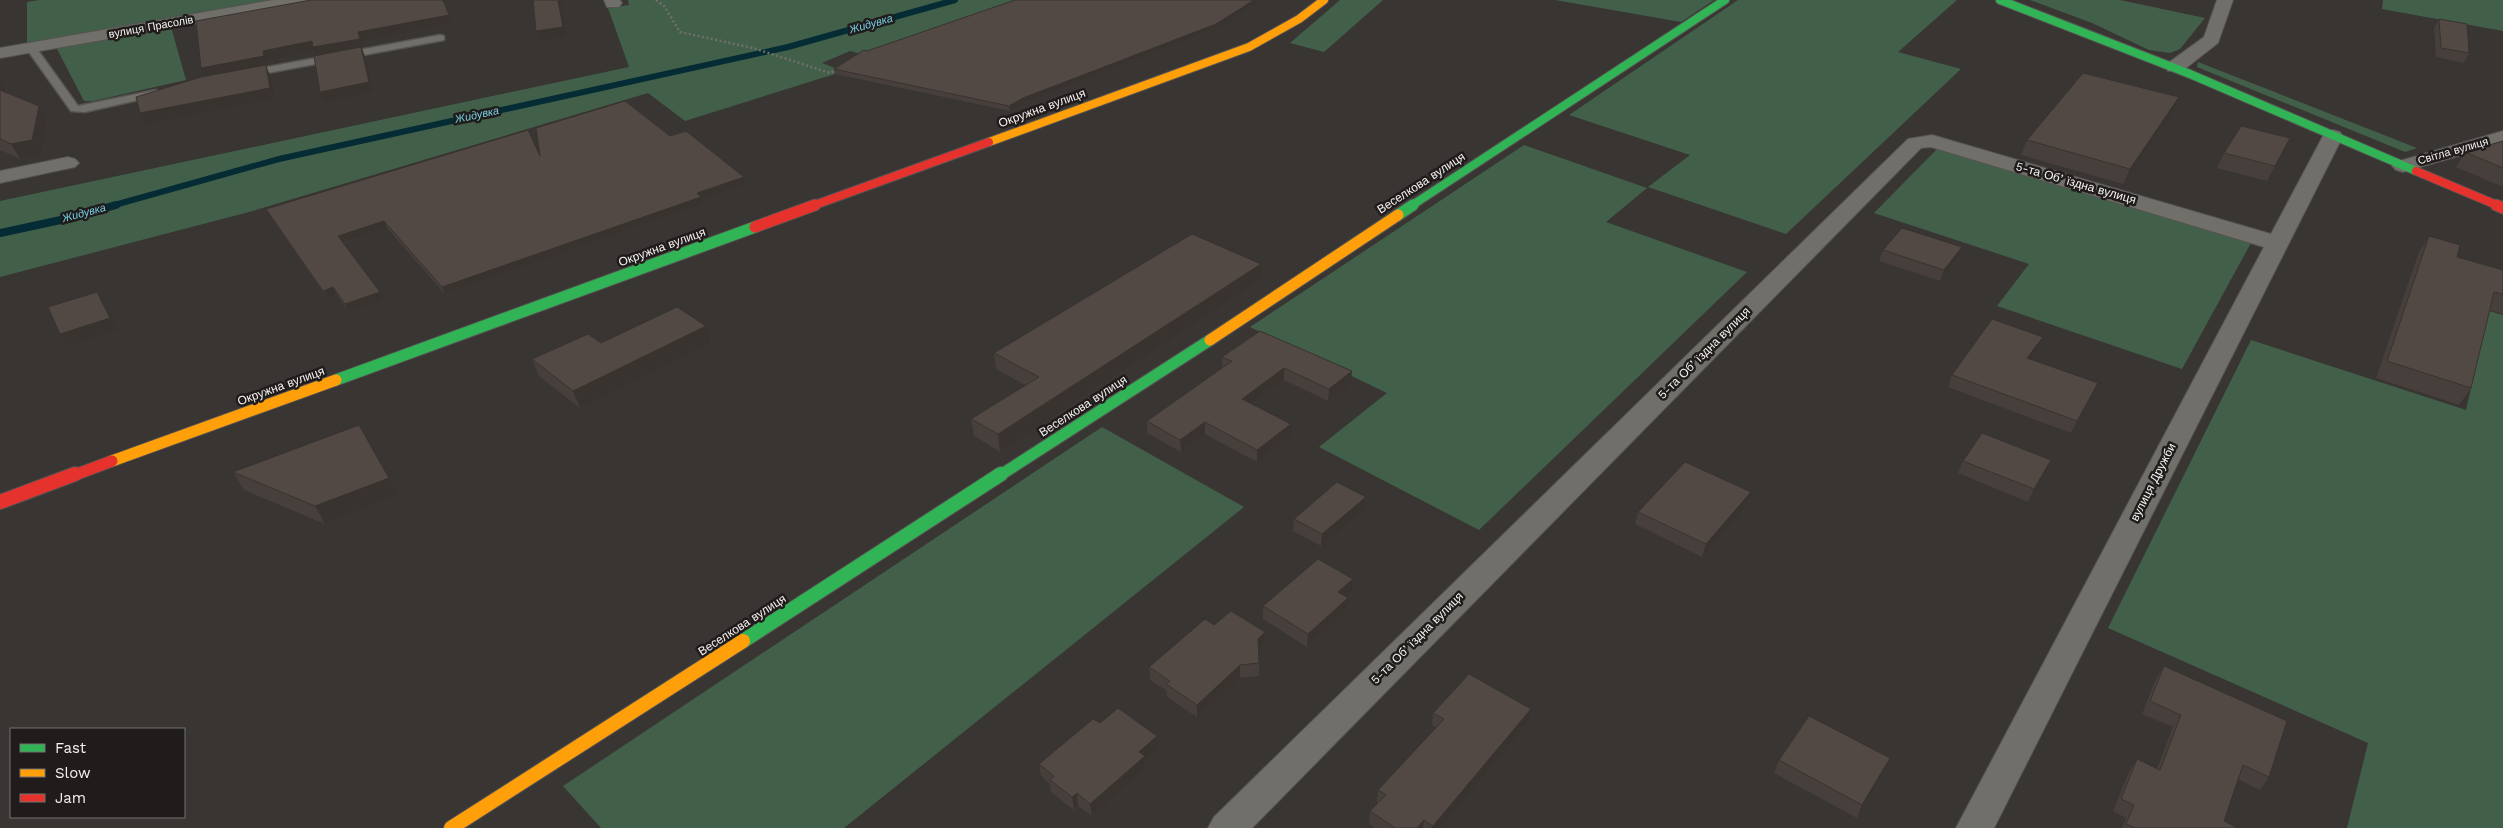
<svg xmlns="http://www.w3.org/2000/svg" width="2503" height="828" font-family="'Work Sans',sans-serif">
	<rect width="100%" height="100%" fill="#383533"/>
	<g fill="#426049">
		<polygon points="39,0 272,0 27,43 27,2"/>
		<polygon points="628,0 1030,0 869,56 850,51 822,63 835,68 835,74 685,121 648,93 249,212 0,277 0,201 629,67 608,8 629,5"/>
		<polygon points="1340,0 1383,0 1324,52 1290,43"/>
		<polygon points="1555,0 1714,0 1681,22"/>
		<polygon points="1738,0 1957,0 1898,52 1961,69 1786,234 1648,187 1690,155 1569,115"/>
		<polygon points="2030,0 2120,0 2205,18 2180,49 2170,53 2149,50 2092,23"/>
		<polygon points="2383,0 2503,0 2503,31 2382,9"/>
		<polygon points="171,27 186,80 93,101 84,101 56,47"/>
		<polygon points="2198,62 2417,148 2405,152 2197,67"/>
		<polygon points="1524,145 1647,188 1606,222 1747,272 1479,530 1319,447 1387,393 1250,327"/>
		<polygon points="1938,148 2252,241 2182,369 1997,306 2029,264 1874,213"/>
		<polygon points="2489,311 2503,315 2503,828 2347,828 2368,743 2108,628 2251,340 2466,410"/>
		<polygon points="1102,427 1244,507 844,828 601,828 563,786"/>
	</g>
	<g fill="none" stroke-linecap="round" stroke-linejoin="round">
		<polyline stroke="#052c34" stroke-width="6" points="111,206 279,159 788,47 955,0"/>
		<polyline stroke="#052c34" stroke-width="8" points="0,233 70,218 116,205"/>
		<g stroke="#565352" stroke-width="3">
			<g id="lane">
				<polygon points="440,35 444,36 444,40 246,77 240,74 246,71"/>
				<polygon points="31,45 35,46 78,106 156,90 162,93 160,95 85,112 71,111 26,48"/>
			</g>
		</g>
		<g stroke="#565352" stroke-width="2">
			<g id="street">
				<polygon points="273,0 310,0 308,4 302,5 0,58 0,48"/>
				<polygon points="604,0 620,0 622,3 619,7 607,7"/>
				<polygon points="2217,0 2233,0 2218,43 2182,71 2168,71 2166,67 2168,63 2204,37"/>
				<polygon points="2333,130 2340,132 2343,136 1994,828 1956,828 2264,247 1931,147 1921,148 1252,828 1208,828 1214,817 1908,139 1932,135 1939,137 2271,234 2323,136 2326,132"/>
				<polygon points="2503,131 2503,143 2403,172 2396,170 2392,166 2396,162"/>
				<polygon points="68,157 75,159 79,163 75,167 0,183 0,171"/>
			</g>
		</g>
		<g stroke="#565352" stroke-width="10">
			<g id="fast-far2">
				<polyline points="2000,0 2190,74 2416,171"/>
				<polyline points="1411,206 1725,0"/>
			</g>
		</g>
		<g stroke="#565352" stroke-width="13">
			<g id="fast-far1">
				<polyline points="1398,215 1413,205"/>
				<polyline points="336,380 755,227"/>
				<polyline points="999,476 1210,340"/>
			</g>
		</g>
		<g stroke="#565352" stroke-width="16">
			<polyline id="fast" points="743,641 1001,474"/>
		</g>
		<g stroke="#565352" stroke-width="10">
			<polyline id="slow-far2" points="989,142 1249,47 1299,19 1324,0"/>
		</g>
		<g stroke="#565352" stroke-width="13">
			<g id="slow-far1">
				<polyline points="1210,340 1398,215"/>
				<polyline points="112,461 336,380"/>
			</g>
		</g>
		<g stroke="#565352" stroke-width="16">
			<polyline id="slow" points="451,828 743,641"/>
		</g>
		<g stroke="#565352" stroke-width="10">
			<g id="jam-far2">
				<polyline points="2416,171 2499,206"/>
				<polyline points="812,206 989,142"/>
			</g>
		</g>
		<g stroke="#565352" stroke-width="13">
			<g id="jam-far1">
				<polyline points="2496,205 2503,208"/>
				<polyline points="755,227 815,205"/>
				<polyline points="72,476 112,461"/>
			</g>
		</g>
		<g stroke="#565352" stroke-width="16">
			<polyline id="jam" points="0,502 75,474"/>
		</g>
		<polyline stroke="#706f6b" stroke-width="2.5" stroke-dasharray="2 2.5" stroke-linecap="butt" points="656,0 664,6 680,32 753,48 830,73 836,70"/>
		<use href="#lane" fill="#716f69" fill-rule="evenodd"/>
		<use href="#street" fill="#716f69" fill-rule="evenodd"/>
		<use href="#fast-far2" stroke="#30b455" stroke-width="8"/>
		<use href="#fast-far1" stroke="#30b455" stroke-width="11"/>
		<use href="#fast" stroke="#30b455" stroke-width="14"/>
		<use href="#slow-far2" stroke="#ff9f0a" stroke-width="8"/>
		<use href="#slow-far1" stroke="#ff9f0a" stroke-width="11"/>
		<use href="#slow" stroke="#ff9f0a" stroke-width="14"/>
		<use href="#jam-far2" stroke="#e5322d" stroke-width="8"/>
		<use href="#jam-far1" stroke="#e5322d" stroke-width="11"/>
		<use href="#jam" stroke="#e5322d" stroke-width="14"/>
	</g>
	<g fill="#473f3b">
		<polygon points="2439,19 2469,53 2464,63 2436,57 2434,28"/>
		<polygon points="1216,28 1024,103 1010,111 835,74 834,69 867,51"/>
		<polygon points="0,78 3,83 2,83 8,93 39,106 47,120 41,155 20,159 0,150"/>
		<polygon points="2173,111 2123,184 2021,155 2027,140"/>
		<polygon points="670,136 744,177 746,184 702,199 703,204 445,294 387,228 343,243 380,292 384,300 349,312 337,295 327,298 270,216 266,209 540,156"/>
		<polygon points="2503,141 2503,187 2456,167 2465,152"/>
		<polygon points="2224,153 2283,153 2267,181 2217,168"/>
		<polygon points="2429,236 2457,257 2503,270 2503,314 2490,310 2471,388 2459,405 2376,378 2419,252"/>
		<polygon points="1883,250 1958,258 1940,281 1879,261"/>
		<polygon points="1261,264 1261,280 1000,452 974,436 971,419 1025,385 996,369 994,353"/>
		<polygon points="706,326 711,343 580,408 539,376 532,359 601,343"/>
		<polygon points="1260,331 1351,383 1328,401 1284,380 1252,404 1291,424 1291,436 1257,462 1205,434 1181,452 1147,433 1147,421 1222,368 1222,357"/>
		<polygon points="2043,337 2038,348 2030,359 2092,395 2071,433 1948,387 1952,375"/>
		<polygon points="1963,461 2045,472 2028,502 1958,473"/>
		<polygon points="233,472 398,495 325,524 244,490"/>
		<polygon points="1748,504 1702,557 1635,524 1638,512"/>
		<polygon points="1365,509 1321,546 1293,531 1294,519"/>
		<polygon points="1352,592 1346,597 1347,610 1307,647 1263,619 1263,606"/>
		<polygon points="1214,625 1265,632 1265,644 1259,651 1259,676 1240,678 1197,717 1167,697 1166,690 1150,680 1149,667"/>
		<polygon points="2164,666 2269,777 2260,790 2238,779 2224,821 2238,828 2122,828 2126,818 2113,811 2129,772 2137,759 2157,769 2173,727 2142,714 2156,679"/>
		<polygon points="1433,713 1529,721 1440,828 1375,828 1369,824 1370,811 1378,803 1377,802 1378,790 1436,728 1432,725"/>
		<polygon points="1100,723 1157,736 1158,749 1145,760 1146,768 1092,816 1078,806 1074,810 1051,792 1050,784 1041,776 1039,764"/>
		<polygon points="1890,758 1884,771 1857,818 1774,773 1779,760"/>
	</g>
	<g fill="#393330">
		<polygon points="560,0 564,0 562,0 563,10 561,10 566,36 540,41 536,31 558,1"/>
		<polygon points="1254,0 1261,0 1216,28 1024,103 1010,111 1009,106 1023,98"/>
		<polygon points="449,15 452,23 362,41 363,48 362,48 365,57 373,92 324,102 320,92 317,56 315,51 267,60 268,65 266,66 270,75 275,98 145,124 140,113 205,77 201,68 263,51"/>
		<polygon points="0,78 3,83 2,83 8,94 0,97"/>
		<polygon points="2179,97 2173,111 2123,184 2130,169"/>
		<polygon points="39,106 47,120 41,155 20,159 11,144"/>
		<polygon points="2290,138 2283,153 2267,181 2275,166"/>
		<polygon points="744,177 746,184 702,199 703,204 445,294 442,287 697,193"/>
		<polygon points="384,221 387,228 341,243 338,236"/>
		<polygon points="1962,247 1958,258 1940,281 1944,270"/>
		<polygon points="1261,264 1261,280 1000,452 998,434"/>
		<polygon points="333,287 337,295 327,298 323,291"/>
		<polygon points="97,292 104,303 117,329 68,346 60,334"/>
		<polygon points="380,292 384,300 349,312 345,304"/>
		<polygon points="706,326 711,343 580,408 573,391"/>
		<polygon points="2043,337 2038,348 2022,370 2027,358"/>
		<polygon points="1284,368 1284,380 1242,411 1242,399"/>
		<polygon points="1352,371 1351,383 1328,401 1329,389"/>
		<polygon points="2098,383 2092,395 2071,433 2077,421"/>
		<polygon points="1205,422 1205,434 1181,452 1180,440"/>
		<polygon points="1291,424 1291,436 1257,462 1257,450"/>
		<polygon points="2051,460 2045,472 2028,502 2034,489"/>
		<polygon points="389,478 398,495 325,524 315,506"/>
		<polygon points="1751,492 1748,504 1702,557 1706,544"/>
		<polygon points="1366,497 1365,509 1321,546 1322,534"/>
		<polygon points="1353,579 1352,592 1337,605 1338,592"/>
		<polygon points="1348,598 1347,610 1307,647 1308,634"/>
		<polygon points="1265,632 1265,644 1258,652 1258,639"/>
		<polygon points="1240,665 1240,678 1197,717 1197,705"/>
		<polygon points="1531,709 1529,721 1440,828 1432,828 1433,826"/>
		<polygon points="1157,736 1158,749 1145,760 1146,768 1092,816 1090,804 1139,752"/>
		<polygon points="1890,758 1884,771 1857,818 1862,805"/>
		<polygon points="1077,793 1078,806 1074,810 1072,797"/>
		<polygon points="1424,820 1423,828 1417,828"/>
	</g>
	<g fill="#524945" stroke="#393330">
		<polygon points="311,0 443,0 449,15 363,31 358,32 360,39 313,47 312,41 263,51 264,56 201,68 196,21"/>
		<polygon points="533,0 560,0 561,1 558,1 563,27 536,31"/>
		<polygon points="1015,0 1254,0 1216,24 1023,98 1009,106 834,69 864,50 867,51"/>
		<polygon points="2439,19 2467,24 2469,53 2441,48"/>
		<polygon points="361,47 369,82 320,92 314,56"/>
		<polygon points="266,65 270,88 140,113 136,97 201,77"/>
		<polygon points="2083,73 2179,97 2130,169 2027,140"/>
		<polygon points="0,90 39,106 32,140 11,144 0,139"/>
		<polygon points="625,101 670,136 686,131 744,177 697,193 701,197 442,287 384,221 338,236 380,292 345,304 333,287 323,291 266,209 528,130 540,156 536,128"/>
		<polygon points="2241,126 2290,138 2275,166 2224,153"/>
		<polygon points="2503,141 2503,168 2465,152"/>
		<polygon points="1902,228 1962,247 1944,270 1883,250"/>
		<polygon points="1192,234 1261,264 998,434 971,419 1039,377 994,353"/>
		<polygon points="2429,236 2460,245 2457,257 2503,270 2503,294 2494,292 2471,388 2387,361"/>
		<polygon points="97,292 110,318 60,334 48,307"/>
		<polygon points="677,307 706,326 573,391 532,359 588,334 601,343"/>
		<polygon points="1992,319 2043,337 2027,358 2098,383 2077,421 1952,375"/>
		<polygon points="1260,331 1352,371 1329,389 1284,368 1242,399 1291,424 1257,450 1205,422 1180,440 1147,421 1232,361 1222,357"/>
		<polygon points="359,425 389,478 315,506 233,472"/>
		<polygon points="1982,433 2051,460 2034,489 1963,461"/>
		<polygon points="1685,462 1751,492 1706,544 1638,512"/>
		<polygon points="1337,482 1366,497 1322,534 1294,519"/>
		<polygon points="1318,559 1353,579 1338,592 1348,598 1308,634 1263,606"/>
		<polygon points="1231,611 1265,632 1258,639 1259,663 1240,665 1197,705 1166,684 1170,681 1149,667 1205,619 1214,625"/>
		<polygon points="2164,666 2287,721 2269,777 2243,765 2224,821 2238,828 2135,828 2126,824 2134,805 2121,799 2137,759 2160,770 2181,715 2150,701"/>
		<polygon points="1469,674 1531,709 1433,826 1424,820 1417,828 1395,828 1370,811 1386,795 1378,790 1444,719 1433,713"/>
		<polygon points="1118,708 1157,736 1139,752 1145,756 1090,804 1077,793 1072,797 1050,780 1054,776 1039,764 1093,719 1100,723"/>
		<polygon points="1809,716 1890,758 1862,805 1779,760"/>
	</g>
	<g text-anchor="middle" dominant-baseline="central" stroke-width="5" stroke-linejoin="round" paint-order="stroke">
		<g font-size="11" font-style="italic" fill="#76cee2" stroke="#1f1c1b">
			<text transform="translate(871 24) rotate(-16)">Жидувка</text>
			<text transform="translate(477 115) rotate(-12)">Жидувка</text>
			<text transform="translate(84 213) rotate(-15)">Жидувка</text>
		</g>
		<g font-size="11" fill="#f6f2f0" stroke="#1f1c1b">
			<text transform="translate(151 27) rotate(-10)">вулиця Прасолів</text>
			<text transform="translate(2453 151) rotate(-16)">Світла вулиця</text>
		</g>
		<g font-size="12" fill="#f6f2f0" stroke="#1f1c1b">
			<text transform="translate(1042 108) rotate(-20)">Окружна вулиця</text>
			<text transform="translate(1421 183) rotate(-33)">Веселкова вулиця</text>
			<text transform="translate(2076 183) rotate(16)">5-та Обʼїздна вулиця</text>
			<text transform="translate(662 247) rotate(-20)">Окружна вулиця</text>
			<text transform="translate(1704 353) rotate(-45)">5-та Обʼїздна вулиця</text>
			<text transform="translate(281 386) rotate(-20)">Окружна вулиця</text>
			<text transform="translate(1083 406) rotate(-33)">Веселкова вулиця</text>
			<text transform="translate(2153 482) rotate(-63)">вулиця Дружби</text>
			<text transform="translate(742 625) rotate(-33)">Веселкова вулиця</text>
			<text transform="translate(1417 638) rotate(-45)">5-та Обʼїздна вулиця</text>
		</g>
	</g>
	<rect x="10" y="728" width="175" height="90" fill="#1f1c1b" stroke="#757270"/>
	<rect x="20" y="744" width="25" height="8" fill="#30b455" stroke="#757270"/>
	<text x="55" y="753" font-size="15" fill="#f6f2f0">Fast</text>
	<rect x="20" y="769" width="25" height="8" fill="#ff9f0a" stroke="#757270"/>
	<text x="55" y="778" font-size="15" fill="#f6f2f0">Slow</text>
	<rect x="20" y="794" width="25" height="8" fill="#e5322d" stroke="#757270"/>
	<text x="55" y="803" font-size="15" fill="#f6f2f0">Jam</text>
</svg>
